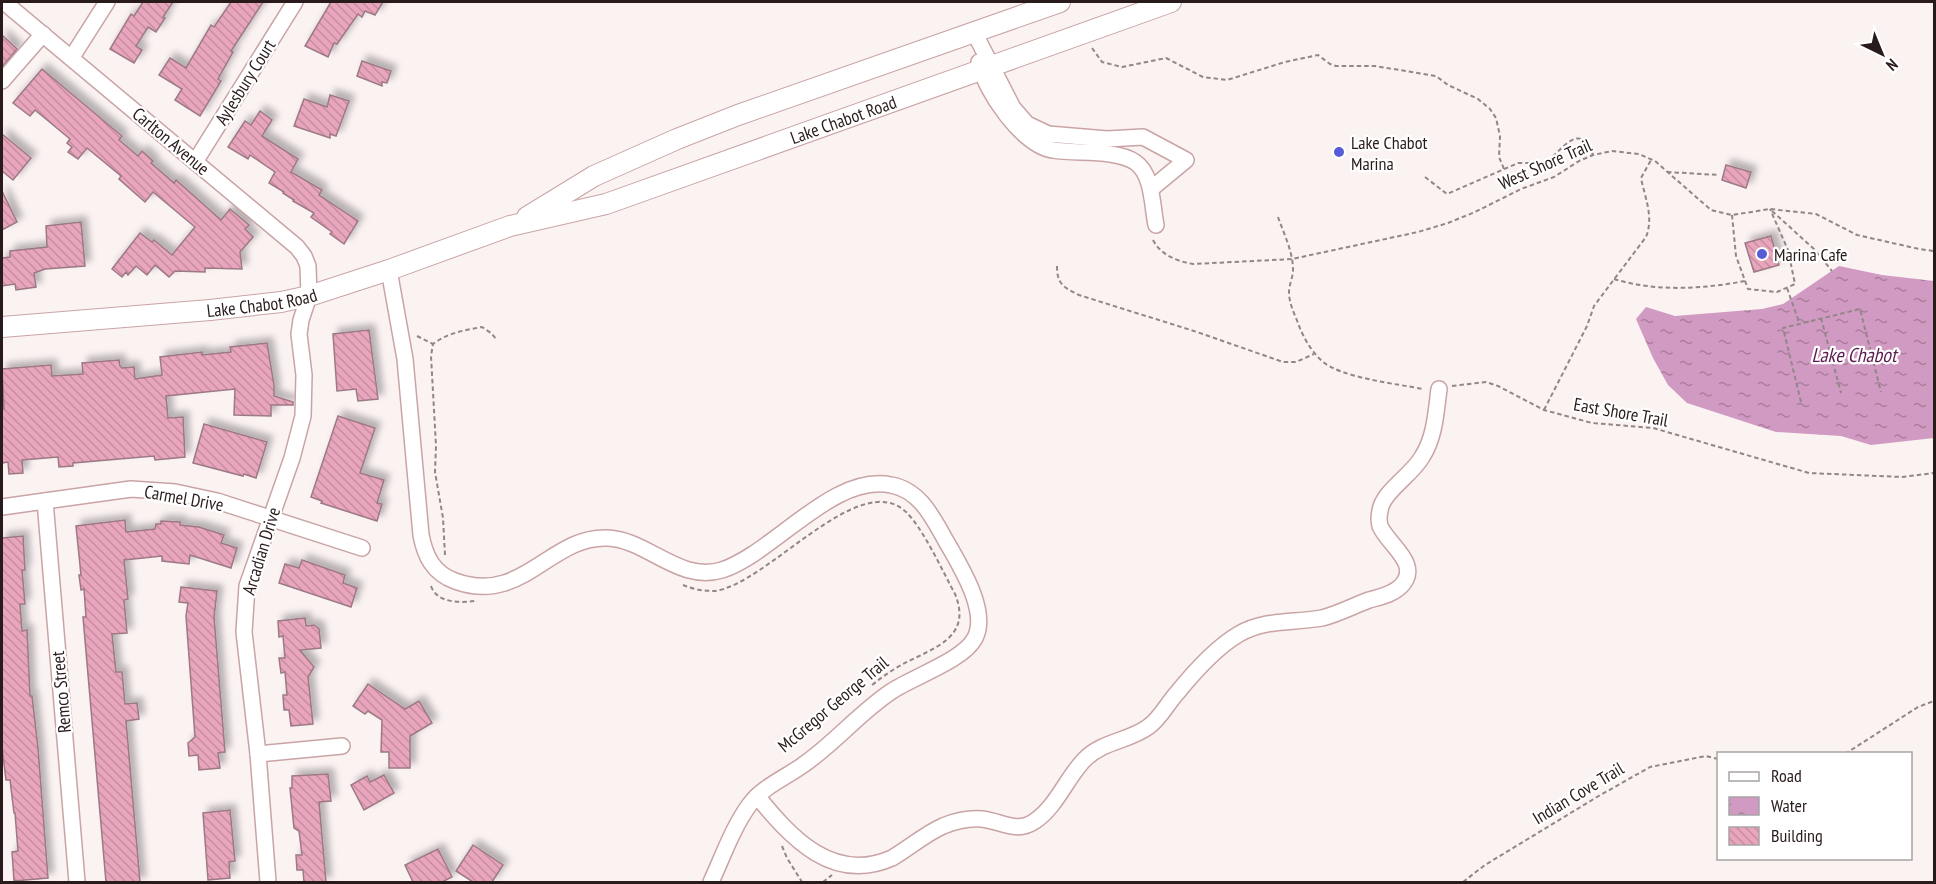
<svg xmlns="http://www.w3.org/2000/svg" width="1936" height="884" font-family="'PT Sans Narrow',sans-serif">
	<defs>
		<pattern id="water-ripples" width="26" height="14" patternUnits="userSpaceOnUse" patternTransform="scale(1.5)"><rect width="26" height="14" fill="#d19ac2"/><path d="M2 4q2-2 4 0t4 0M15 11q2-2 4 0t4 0" fill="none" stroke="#aa7d9d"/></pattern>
		<pattern id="building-back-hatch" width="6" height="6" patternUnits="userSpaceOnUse" patternTransform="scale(1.5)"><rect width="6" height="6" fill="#e8a5bc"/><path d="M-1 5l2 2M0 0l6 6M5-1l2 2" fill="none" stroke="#c78da1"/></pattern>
		<filter id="shadow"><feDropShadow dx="5.5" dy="-5.5" stdDeviation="3" flood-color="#0004"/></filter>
	</defs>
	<rect width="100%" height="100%" fill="#fbf2f2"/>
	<polygon fill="url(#water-ripples)" points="1839,266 1882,275 1934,281 1934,438 1871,445 1841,436 1776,432 1687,403 1668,385 1653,358 1636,319 1646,307 1675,316 1762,309 1783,304"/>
	<g fill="url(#building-back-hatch)" stroke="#9c7985" stroke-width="1.5" filter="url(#shadow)">
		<polygon points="143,2 173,2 163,17 165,18 156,32 148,27 136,46 142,50 134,63 110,49 131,14 134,16"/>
		<polygon points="231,2 263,2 231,51 233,52 218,79 221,81 200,116 175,100 182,89 159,75 170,58 186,68 211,25 214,27"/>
		<polygon points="331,2 383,2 375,15 365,11 362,17 358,14 337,44 334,43 328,57 305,46"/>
		<polygon points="2,35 17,49 2,67"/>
		<polygon points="362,61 391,71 387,83 382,82 382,86 357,76"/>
		<polygon points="42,69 122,136 119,140 138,156 142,151 153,161 151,163 174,183 176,180 221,220 230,209 249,225 245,229 253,237 240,252 242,269 205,268 205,272 175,271 169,277 155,265 147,275 136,266 128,275 126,272 122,277 112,269 140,233 152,242 154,240 172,255 195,227 153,192 145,202 119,179 121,176 87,148 78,159 68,152 72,147 67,143 70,139 35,110 30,116 13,103"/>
		<polygon points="330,95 349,101 336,136 330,134 330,138 294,126 304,99 327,107"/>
		<polygon points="260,111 272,120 262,136 298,159 291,172 322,190 319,195 358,221 344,244 330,234 332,232 311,217 314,213 293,201 294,200 283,193 284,192 269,183 275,172 250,155 248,159 228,147 245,121 251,125"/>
		<polygon points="2,134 31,158 13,180 2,171"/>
		<polygon points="1726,165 1751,172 1746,188 1722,180"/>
		<polygon points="2,191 17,222 2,230"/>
		<polygon points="81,222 85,266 45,269 34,273 36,287 16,290 15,284 2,286 2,258 10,257 10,251 47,247 46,226"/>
		<polygon points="1771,236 1779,265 1754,272 1745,243"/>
		<polygon points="369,330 378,399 358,401 356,389 337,391 333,334"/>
		<polygon points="267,343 274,385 274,396 293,402 293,405 271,405 271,416 234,415 235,389 166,396 168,418 183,417 185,457 155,460 154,456 73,463 73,466 59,467 58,457 22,460 23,473 9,474 8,462 2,463 2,409 4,409 2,369 51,365 52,376 83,374 82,363 119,360 120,366 122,368 134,367 135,379 162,375 160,357 202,352 202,355 231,352 230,347"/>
		<polygon points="338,416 375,428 360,473 384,480 377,503 382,504 377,521 321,503 322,501 311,497"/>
		<polygon points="204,424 267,442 256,478 244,474 243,476 193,463"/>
		<polygon points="125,520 126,532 155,529 156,524 161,524 161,521 180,522 180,525 199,527 224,535 221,543 237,548 231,568 190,555 189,564 162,561 162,556 124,560 128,599 124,600 127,633 112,634 116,672 122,672 125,704 137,703 139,719 126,721 140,882 106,882 83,617 86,617 84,589 81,590 79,575 81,575 76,526"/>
		<polygon points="23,536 25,570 22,570 25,604 20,604 22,631 27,630 30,696 32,696 38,748 48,878 14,881 12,852 18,851 15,813 14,813 10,780 6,780 2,748 2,538"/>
		<polygon points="302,560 345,575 343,583 357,588 351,607 279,583 285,564 299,568"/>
		<polygon points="181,587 217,591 214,617 225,752 218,753 220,768 199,770 198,755 189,756 188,743 195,737 186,616 188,603 179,602"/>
		<polygon points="305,618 306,626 314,625 319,629 321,648 300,650 314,667 308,677 313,724 291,726 289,710 284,710 283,695 287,695 285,672 281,673 279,658 285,658 283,636 279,637 278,621"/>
		<polygon points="368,684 405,709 419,701 432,723 410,736 410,768 389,768 389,752 381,752 382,720 368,711 365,714 353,706"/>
		<polygon points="328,774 331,801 319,802 326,882 304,882 303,870 297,870 296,855 302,855 299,831 294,828 290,788 292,788 292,776"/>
		<polygon points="384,775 394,793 364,810 351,785 367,776 370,782"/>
		<polygon points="230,810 235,861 229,862 230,878 208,880 203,813"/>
		<polygon points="473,845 503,865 492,882 473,882 456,871"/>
		<polygon points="438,849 452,877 442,882 413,882 405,865"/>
	</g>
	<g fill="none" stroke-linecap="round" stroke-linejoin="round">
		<g stroke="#caa4a5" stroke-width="18">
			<g id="minor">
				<polyline points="4,2 297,247 304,256 308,266 309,296 301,320 299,334 304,375 303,416 292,458 247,586 244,632 258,754 268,882"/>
				<polyline points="974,32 1013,108 1027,124 1048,134 1107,139 1143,137 1186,160 1151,189"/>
				<polyline points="72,57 107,2"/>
				<path d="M979,62C984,90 1023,146 1053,150C1076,154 1115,149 1135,162C1153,174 1152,206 1156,225"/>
				<polyline points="2,81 43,34"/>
				<polyline points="195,162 295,2"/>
				<path d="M389,270L405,359L421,535C425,556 433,573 455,581C523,606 550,535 608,538C648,540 679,583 722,570C774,553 833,473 891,485C920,490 933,518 946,541C960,566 989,611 975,638C964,660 913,677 892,691C860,712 835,743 803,765C785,778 764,786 750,804C733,827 723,856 711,882"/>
				<polyline points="45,501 77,882"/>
				<polyline points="2,507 131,489 175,492 217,501 362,548"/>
				<polyline points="258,754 342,746"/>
				<path d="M757,796C791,838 833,884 892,858C909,848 925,834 943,826C955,821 969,818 982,819C1001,821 1017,834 1035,821C1057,806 1067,777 1085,759C1103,741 1129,741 1148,727C1160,719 1167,704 1177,693C1194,672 1215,648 1239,634C1265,619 1293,623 1322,618C1338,614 1353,606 1369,600C1379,597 1392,595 1401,586C1422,564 1388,545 1380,526C1379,522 1379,515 1380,511C1382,492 1412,475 1422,457C1435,437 1436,412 1439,389"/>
			</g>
		</g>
		<g stroke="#caa4a5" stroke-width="22">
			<g id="major">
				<polyline points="527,217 594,176 677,139 738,115 1060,2"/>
				<path id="s1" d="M2,327L210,310L281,302L309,296L389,270L510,226L606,204L1171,2"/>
			</g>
		</g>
		<g stroke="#928687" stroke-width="2" stroke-dasharray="4.5 3" stroke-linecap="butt">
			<polyline points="1092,48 1102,62 1122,67 1166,58 1203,77 1227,80 1285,62 1318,55 1330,64 1336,66 1375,66 1436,76 1448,85 1478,99 1490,109 1496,118 1500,136 1499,157 1504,169"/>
			<polyline points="1667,172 1719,175"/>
			<path d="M1425,177L1447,194L1518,163H1546C1561,151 1580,119 1593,155"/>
			<polyline points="1772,211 1814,249 1832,271"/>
			<polyline points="1732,215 1736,256 1748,289 1777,292 1795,284 1788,250 1770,209"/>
			<path d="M1278,217C1284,234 1293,252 1293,270C1293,277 1289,285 1289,292C1289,303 1294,313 1298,323C1303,337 1311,351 1322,361C1341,378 1398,384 1423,389"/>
			<path d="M1153,240C1161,255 1176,261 1193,264L1292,259L1418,232L1448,223L1475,212L1521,189L1554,177L1579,161L1593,155L1612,151L1639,154L1655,161L1711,210L1732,215L1770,209L1816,214L1857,235L1919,249L1934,251"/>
			<path d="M1057,266C1057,284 1063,287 1079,295L1197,332L1283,362H1296L1314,354"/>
			<path d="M1614,279C1656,292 1703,289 1745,281"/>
			<polyline points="1787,288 1799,322"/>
			<polyline points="1821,318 1841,393"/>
			<polyline points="417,336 433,344"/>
			<polyline points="1452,386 1486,382 1498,386 1544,410 1592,423 1653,428 1809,473 1902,477 1934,473"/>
			<polyline points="1801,402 1783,328 1860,309 1881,392"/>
			<path d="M1544,410L1587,326L1594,306L1646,237C1654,217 1645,198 1641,178L1651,160"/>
			<path d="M445,555L443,518L435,472L436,446L431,356L433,344C447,333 465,330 482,327L491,333L497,340"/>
			<path d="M683,585C692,589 703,591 714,591C766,586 859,467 906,512C923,528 943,572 955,594C973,638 933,648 903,664C892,670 882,677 872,685"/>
			<path d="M431,586C437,603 459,603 475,601"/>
			<polyline points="1845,754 1918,707 1934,701"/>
			<polyline points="782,846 787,858 802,882"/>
			<polyline points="823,882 832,875"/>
			<polyline points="1463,882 1485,865 1597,797 1650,767 1706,756 1718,759"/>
		</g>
		<use href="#minor" stroke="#fff" stroke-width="15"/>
		<use href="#major" stroke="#fff" stroke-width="20"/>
	</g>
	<g fill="#565dd4" stroke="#fff" stroke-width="2">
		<circle cx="1339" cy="152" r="6"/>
		<circle cx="1762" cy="254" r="6"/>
	</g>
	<g text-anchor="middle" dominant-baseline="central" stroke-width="4.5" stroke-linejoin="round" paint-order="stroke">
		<g font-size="18" fill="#291b1c" stroke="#fff">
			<text transform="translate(245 82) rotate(-58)">Aylesbury Court</text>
			<text stroke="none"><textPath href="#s1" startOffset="872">Lake Chabot Road</textPath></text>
			<text transform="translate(171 141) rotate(40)">Carlton Avenue</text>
			<text transform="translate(1545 164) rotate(-24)">West Shore Trail</text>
			<text stroke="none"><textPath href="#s1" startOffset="261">Lake Chabot Road</textPath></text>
			<text transform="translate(1621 412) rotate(10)">East Shore Trail</text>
			<text transform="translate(184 498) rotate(10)">Carmel Drive</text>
			<text transform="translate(261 551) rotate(-73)">Arcadian Drive</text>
			<text transform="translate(61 692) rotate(-95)">Remco Street</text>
			<text transform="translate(833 704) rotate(-40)">McGregor George Trail</text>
			<text transform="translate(1578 793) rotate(-31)">Indian Cove Trail</text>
		</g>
		<g font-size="18" fill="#291b1c" stroke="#fff" text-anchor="start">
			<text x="1351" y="142">Lake Chabot<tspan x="1351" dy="21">Marina</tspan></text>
			<text x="1774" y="254">Marina Cafe</text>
		</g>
		<g font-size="20" font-style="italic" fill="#5c1c4f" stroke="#fff">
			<text x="1854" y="355">Lake Chabot</text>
		</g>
	</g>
	<rect width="1936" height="884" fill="none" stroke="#291b1c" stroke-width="6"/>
	<rect x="1717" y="752" width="195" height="108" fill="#ffffff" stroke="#a9a4a4" stroke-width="1.5"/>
	<rect x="1729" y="772" width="30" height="9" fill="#ffffff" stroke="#a9a4a4" stroke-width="1.5"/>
	<text x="1771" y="782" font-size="18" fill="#291b1c">Road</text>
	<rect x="1729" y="797" width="30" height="18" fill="url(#water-ripples)" stroke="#a9a4a4" stroke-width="1.5"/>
	<text x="1771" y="812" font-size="18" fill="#291b1c">Water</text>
	<rect x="1729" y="827" width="30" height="18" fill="url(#building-back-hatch)" stroke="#a9a4a4" stroke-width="1.5"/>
	<text x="1771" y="842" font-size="18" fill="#291b1c">Building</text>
	<g transform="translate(1882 54) rotate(137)" stroke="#ffffff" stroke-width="4.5" paint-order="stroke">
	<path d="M0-4.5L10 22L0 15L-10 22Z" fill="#291b1c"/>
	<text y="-9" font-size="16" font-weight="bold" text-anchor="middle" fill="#291b1c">N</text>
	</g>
</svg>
